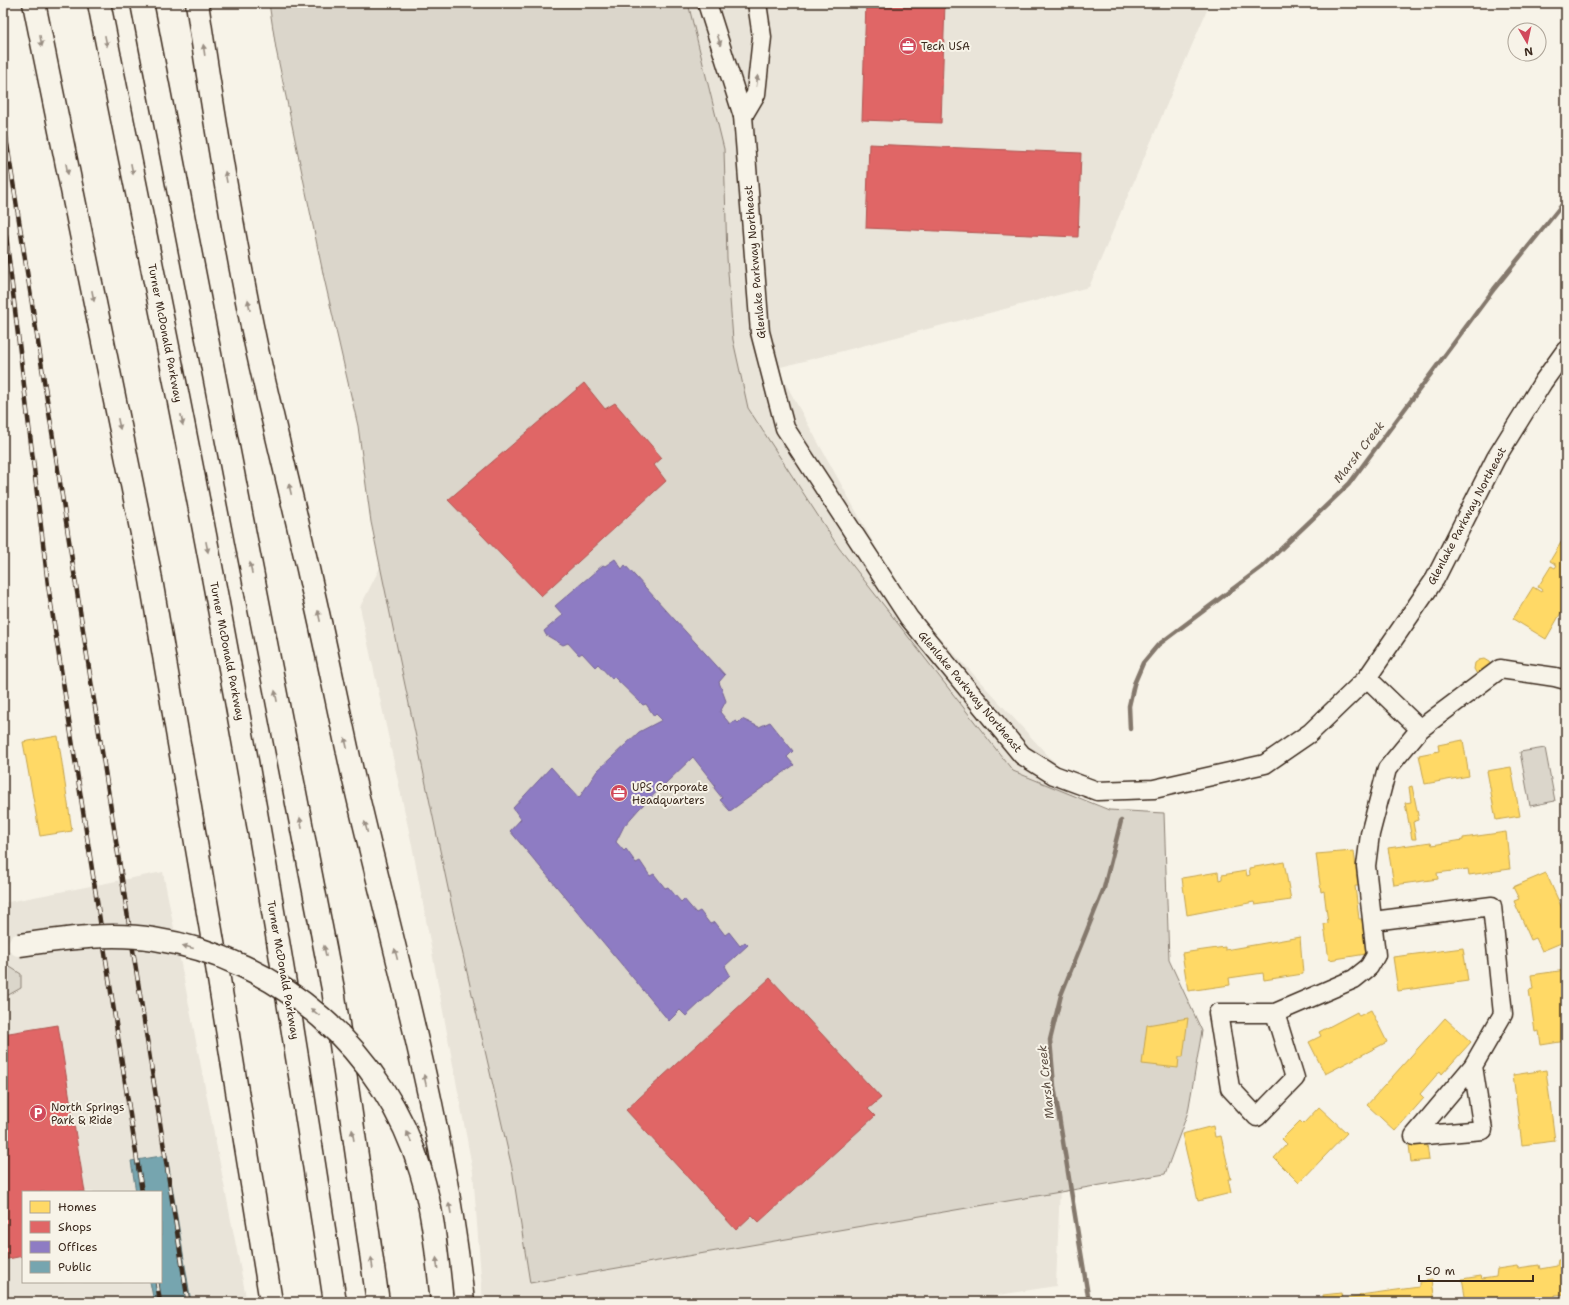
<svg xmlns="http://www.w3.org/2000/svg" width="1569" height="1305" font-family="'Shantell Sans',sans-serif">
	<rect width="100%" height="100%" fill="#f7f3e8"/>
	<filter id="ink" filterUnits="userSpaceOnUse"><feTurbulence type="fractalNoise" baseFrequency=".025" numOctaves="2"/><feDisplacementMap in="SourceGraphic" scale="8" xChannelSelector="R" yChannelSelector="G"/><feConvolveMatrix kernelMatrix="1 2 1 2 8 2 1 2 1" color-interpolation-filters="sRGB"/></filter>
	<g filter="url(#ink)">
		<g fill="#e9e4d9" fill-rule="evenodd">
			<polygon points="688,3 1210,3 1089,287 777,368 905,600 1076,786 1056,1286 953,1302 483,1302 473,1172 412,845 360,607 391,546 725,234"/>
			<path d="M163,872L247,1302H3V903ZM23,1192H161V1282H23Z"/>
		</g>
		<g fill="#dbd6cb" stroke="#8b8074">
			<polygon points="269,3 688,3 724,149 727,258 733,340 748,408 839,548 1013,771 1109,810 1164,813 1169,960 1202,1031 1188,1112 1165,1174 530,1283 512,1168 452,907 398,652 371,522 358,426 324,278 276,49"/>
			<polygon points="1545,748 1555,801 1530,806 1520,752"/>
			<polygon points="3,967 10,967 21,974 21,988 3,998"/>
		</g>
		<g fill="#ffd966" stroke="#c4a450">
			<polygon points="1566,534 1566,604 1546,639 1513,619 1533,587 1541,592 1542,590 1538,587 1551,566 1555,568 1557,565 1550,561"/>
			<polygon points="1484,659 1489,662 1492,667 1478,676 1474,669 1475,663 1479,660"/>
			<polygon points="58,736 72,831 40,836 23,742"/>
			<polygon points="1463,740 1469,776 1425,784 1419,755 1439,751 1438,745"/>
			<polygon points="1511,767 1520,816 1496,820 1487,771"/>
			<polygon points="1412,786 1419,820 1413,822 1416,839 1412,839 1405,803 1411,802 1409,787"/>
			<polygon points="1506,832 1510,869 1469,875 1468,869 1437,873 1438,879 1394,885 1388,848 1431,842 1432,845 1463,840 1463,838"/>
			<polygon points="1354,851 1358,886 1355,886 1359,919 1362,919 1366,954 1329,960 1324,924 1328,923 1324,891 1321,892 1316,854"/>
			<polygon points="1284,862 1291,900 1255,905 1254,902 1187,915 1182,878 1218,872 1219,880 1222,879 1222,875 1246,871 1247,876 1250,875 1249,868"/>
			<polygon points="1546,873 1566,917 1566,941 1542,951 1536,938 1531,940 1514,901 1519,899 1513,887"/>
			<polygon points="1300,937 1303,974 1264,980 1263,973 1229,978 1230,985 1188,991 1182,953 1225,947 1225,950"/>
			<polygon points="1463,948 1468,981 1398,991 1393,957"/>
			<polygon points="1566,970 1566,1041 1541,1045 1539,1031 1535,1032 1529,990 1533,989 1531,975"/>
			<polygon points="1371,1010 1387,1042 1325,1074 1309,1042 1321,1036 1319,1032 1357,1012 1359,1016"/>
			<polygon points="1188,1018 1183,1057 1179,1057 1178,1068 1142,1064 1147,1025"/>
			<polygon points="1445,1018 1471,1042 1442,1074 1440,1071 1420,1094 1424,1098 1395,1131 1367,1105"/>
			<polygon points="1546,1070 1555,1141 1522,1145 1513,1075"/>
			<polygon points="1319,1107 1347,1133 1299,1183 1274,1158 1287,1144 1282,1139 1300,1121 1303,1124"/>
			<polygon points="1213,1126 1215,1137 1221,1136 1231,1179 1228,1179 1231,1193 1198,1201 1182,1134"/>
			<polygon points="1427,1144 1429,1160 1411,1162 1409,1145"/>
			<polygon points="1566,1259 1566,1294 1555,1295 1555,1302 1466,1302 1462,1279 1481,1276 1482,1279 1496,1277 1497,1269 1517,1266 1518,1268 1539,1265 1540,1269 1557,1266 1558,1260"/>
			<polygon points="1432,1280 1435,1302 1324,1302 1323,1295 1341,1293 1342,1299 1359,1297 1360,1295 1419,1287 1419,1282"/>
		</g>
		<g fill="#e06666" stroke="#ae5450">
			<polygon points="866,3 945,3 941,123 862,120"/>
			<polygon points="869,144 1081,153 1078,237 866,228"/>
			<polygon points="584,383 605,409 615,403 662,458 654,465 666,481 541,596 448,500"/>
			<polygon points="770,978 881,1098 868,1109 875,1116 759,1222 752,1215 736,1230 626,1110"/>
			<polygon points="58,1025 85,1192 23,1192 23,1256 3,1260 3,1034"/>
		</g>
		<polygon fill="#8e7cc3" stroke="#756392" points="615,559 622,569 625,565 725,675 719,682 726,701 720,712 730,724 736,721 738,723 742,719 759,727 770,722 793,751 787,757 794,765 730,811 720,800 722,798 714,788 715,785 693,757 639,809 624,826 616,842 624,851 626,849 636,863 640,861 650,876 654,874 665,888 668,887 681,902 684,899 696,913 700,911 710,924 715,922 725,935 729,932 740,946 745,942 748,945 725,966 730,975 686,1016 680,1010 669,1021 510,831 521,819 513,808 551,767 579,798 597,771 639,732 662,720 656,714 654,716 646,704 643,705 614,677 612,679 598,664 595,667 582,653 579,655 568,643 563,645 546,635 544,631 563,615 555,606 603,565 605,566"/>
		<polygon fill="#76a5af" stroke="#648084" points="167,1155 191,1302 154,1302 150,1282 161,1282 161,1192 136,1192 131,1161"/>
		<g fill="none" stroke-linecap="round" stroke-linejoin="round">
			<g stroke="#84786c" stroke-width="4.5">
				<polyline points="1130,729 1129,706 1134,684 1143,663 1158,645 1262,567 1349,484 1494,289 1566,200"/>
				<polyline points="1089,1302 1054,1086 1050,1040 1061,995 1104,888 1121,821"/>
			</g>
			<g stroke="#3b2a1e" stroke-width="21">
				<g id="street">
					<polyline points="707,3 743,116 760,332 785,428 909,618 1022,755 1054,775 1097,791 1154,789 1265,764 1310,733 1367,678 1435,579 1496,458 1543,382 1566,350"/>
					<polyline points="743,116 756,94 762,37 757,3"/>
					<polyline points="1367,678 1420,729"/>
					<polyline points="1373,921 1492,906 1503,1014 1473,1066 1414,1136 1483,1130 1473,1066"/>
					<polyline points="1275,1013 1295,1078 1257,1117 1230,1088 1218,1013 1275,1013 1354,979 1369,967 1376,955 1366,866 1370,834 1387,769 1420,729 1500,669 1555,677 1566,680"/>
				</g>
			</g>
			<g stroke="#3b2a1e" stroke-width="25">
				<g id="highway">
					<polyline points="34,3 149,568 213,942 271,1302"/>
					<path d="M99,3C141,216 186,428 225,641C266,860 302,1081 335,1302"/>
					<polyline points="142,3 333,989 378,1302"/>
					<path d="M197,3C214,117 232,232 256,345C273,423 293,500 310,578C326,646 339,713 354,780C394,953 445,1125 463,1302"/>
				</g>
			</g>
			<use href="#street" stroke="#f7f3e8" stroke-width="18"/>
			<use href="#highway" stroke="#f7f3e8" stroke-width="22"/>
			<g stroke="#3b2a1e" stroke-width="4.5">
				<g id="rail">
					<polyline points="3,118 188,1302"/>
					<polyline points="3,210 48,585 142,1192"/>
					<polyline points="157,1282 160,1302"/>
				</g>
			</g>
			<use href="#rail" stroke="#f7f3e8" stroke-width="3" stroke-dasharray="9" stroke-linecap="butt"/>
			<g stroke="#3b2a1e" stroke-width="25" stroke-linecap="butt">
				<path id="highway-bridge" d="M19,945C64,939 109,932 154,939C279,958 385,1051 421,1172C434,1214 437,1258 442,1302"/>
			</g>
			<use href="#highway-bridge" stroke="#f7f3e8" stroke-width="22"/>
		</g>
		<defs><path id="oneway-solid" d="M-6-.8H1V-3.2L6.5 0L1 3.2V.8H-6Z"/></defs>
		<g fill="#998e83">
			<use href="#oneway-solid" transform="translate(719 40) rotate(73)"/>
			<use href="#oneway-solid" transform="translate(41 41) rotate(79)"/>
			<use href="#oneway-solid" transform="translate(106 41) rotate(79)"/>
			<use href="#oneway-solid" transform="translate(204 50) rotate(-98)"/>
			<use href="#oneway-solid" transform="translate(757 81) rotate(-84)"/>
			<use href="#oneway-solid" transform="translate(67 169) rotate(79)"/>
			<use href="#oneway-solid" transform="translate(132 169) rotate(79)"/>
			<use href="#oneway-solid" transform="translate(226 177) rotate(-100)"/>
			<use href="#oneway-solid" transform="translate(93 296) rotate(79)"/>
			<use href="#oneway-solid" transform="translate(249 305) rotate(-100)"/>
			<use href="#oneway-solid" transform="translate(182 420) rotate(79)"/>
			<use href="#oneway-solid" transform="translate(119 424) rotate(78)"/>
			<use href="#oneway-solid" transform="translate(290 489) rotate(-103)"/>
			<use href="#oneway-solid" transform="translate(207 547) rotate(79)"/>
			<use href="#oneway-solid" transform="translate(251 568) rotate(-101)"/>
			<use href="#oneway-solid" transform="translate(319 616) rotate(-102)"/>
			<use href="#oneway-solid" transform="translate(276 696) rotate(-101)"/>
			<use href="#oneway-solid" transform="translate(346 743) rotate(-102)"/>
			<use href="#oneway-solid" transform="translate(301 823) rotate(-101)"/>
			<use href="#oneway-solid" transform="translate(366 827) rotate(-104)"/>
			<use href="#oneway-solid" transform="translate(188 947) rotate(-165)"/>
			<use href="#oneway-solid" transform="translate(325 951) rotate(-101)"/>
			<use href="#oneway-solid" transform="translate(396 954) rotate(-104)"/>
			<use href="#oneway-solid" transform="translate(315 1012) rotate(-141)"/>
			<use href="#oneway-solid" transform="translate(425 1080) rotate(-102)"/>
			<use href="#oneway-solid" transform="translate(353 1135) rotate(-99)"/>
			<use href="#oneway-solid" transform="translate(409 1137) rotate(-114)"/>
			<use href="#oneway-solid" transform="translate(450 1208) rotate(-100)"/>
			<use href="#oneway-solid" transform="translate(372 1263) rotate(-98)"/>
			<use href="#oneway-solid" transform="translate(437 1263) rotate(-96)"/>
		</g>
	</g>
	<defs>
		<g id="office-disc" transform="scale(0.9)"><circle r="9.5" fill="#d1495b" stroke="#f7f3e8"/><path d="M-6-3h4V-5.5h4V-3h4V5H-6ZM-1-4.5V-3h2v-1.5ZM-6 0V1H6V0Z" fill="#fff"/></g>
		<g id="parking-disc" transform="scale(0.9)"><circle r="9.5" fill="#d1495b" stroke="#f7f3e8"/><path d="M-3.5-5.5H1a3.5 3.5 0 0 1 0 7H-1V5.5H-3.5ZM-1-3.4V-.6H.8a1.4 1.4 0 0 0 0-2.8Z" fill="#fff"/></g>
	</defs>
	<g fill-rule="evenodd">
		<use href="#office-disc" x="908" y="46"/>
		<use href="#office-disc" x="619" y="793"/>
		<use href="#parking-disc" x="38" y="1113"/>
	</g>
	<g text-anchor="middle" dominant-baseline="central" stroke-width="4" stroke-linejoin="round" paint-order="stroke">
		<g font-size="11" fill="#3b2a1e" stroke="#f7f3e8" text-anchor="start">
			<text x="921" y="46">Tech USA</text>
			<text x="632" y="787">UPS Corporate<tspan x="632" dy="13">Headquarters</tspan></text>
			<text x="51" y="1107">North Springs<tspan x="51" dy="13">Park &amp; Ride</tspan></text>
		</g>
		<g font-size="11" fill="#3b2a1e" stroke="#f7f3e8">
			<text transform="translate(755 262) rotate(-95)">Glenlake Parkway Northeast</text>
			<text transform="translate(165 333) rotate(79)">Turner McDonald Parkway</text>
			<text transform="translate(1467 516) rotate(-62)">Glenlake Parkway Northeast</text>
			<text transform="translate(227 651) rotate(79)">Turner McDonald Parkway</text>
			<text transform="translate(970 692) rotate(50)">Glenlake Parkway Northeast</text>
			<text transform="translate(283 970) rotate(80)">Turner McDonald Parkway</text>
		</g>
		<g font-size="12" font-style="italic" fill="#5f5145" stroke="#f7f3e8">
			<text transform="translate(1359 452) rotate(-52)">Marsh Creek</text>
			<text transform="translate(1046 1082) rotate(-96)">Marsh Creek</text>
		</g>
	</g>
	<rect width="1569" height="1305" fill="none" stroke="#f7f3e8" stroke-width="16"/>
	<rect x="8" y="8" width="1553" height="1289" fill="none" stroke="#3b2a1e" stroke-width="1.5" filter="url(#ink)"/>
	<rect x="22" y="1191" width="140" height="92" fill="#f7f3e8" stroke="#aca397"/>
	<rect x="30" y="1201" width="20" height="12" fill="#ffd966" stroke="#aca397"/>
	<text x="58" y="1211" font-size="12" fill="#3b2a1e">Homes</text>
	<rect x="30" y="1221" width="20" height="12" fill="#e06666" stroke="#aca397"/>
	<text x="58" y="1231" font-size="12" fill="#3b2a1e">Shops</text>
	<rect x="30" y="1241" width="20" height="12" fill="#8e7cc3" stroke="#aca397"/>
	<text x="58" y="1251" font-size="12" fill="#3b2a1e">Offices</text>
	<rect x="30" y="1261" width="20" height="12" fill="#76a5af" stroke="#aca397"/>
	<text x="58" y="1271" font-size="12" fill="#3b2a1e">Public</text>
	<g transform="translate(1527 42) rotate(171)"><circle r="19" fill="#f7f3e8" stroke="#aca397"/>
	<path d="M0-3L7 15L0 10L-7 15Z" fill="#d1495b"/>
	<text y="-6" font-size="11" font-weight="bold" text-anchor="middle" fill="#3b2a1e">N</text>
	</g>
	<path d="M1419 1275v6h114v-6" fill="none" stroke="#3b2a1e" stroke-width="2"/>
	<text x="1425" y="1275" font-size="12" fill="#3b2a1e" stroke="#f7f3e8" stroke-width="3" paint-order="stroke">50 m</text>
</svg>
